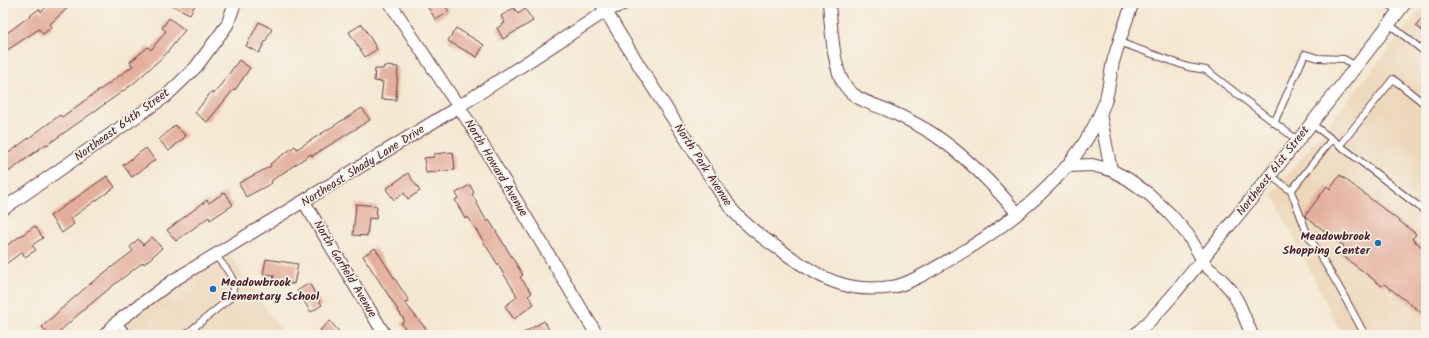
<svg xmlns="http://www.w3.org/2000/svg" width="1429" height="338" font-family="Kalam,sans-serif">
	<rect width="100%" height="100%" fill="#f7f3e8"/>
	<filter id="ink" filterUnits="userSpaceOnUse"><feTurbulence type="fractalNoise" baseFrequency=".025" numOctaves="2"/><feDisplacementMap in="SourceGraphic" scale="8" xChannelSelector="R" yChannelSelector="G"/><feConvolveMatrix kernelMatrix="1 2 1 2 8 2 1 2 1" color-interpolation-filters="sRGB"/></filter>
	<filter id="wash" filterUnits="userSpaceOnUse"><feTurbulence type="fractalNoise" baseFrequency=".012" numOctaves="4" result="noise"/><feDisplacementMap in="SourceGraphic" scale="16" xChannelSelector="R" yChannelSelector="G"/><feGaussianBlur stdDeviation="0.9" result="paint"/><feColorMatrix in="noise" values="0 0 0 0 0 0 0 0 0 0 0 0 0 0 0 0 0 1.4 0 .05"/><feComposite in="paint" operator="in"/></filter>
	<g filter="url(#wash)">
		<rect width="100%" height="100%" fill="#f5e8d3"/>
		<g fill="#ecd7ba">
			<polygon points="1426,3 1426,335 1342,335 1272,194"/>
			<polygon points="228,253 284,335 114,335 130,321 161,299"/>
		</g>
		<g id="blocks">
			<g fill="#e4ae9c">
				<polygon points="51,3 73,3 50,24 52,27 43,34 39,29 3,53 3,36 39,9 41,12"/>
				<polygon points="167,3 196,3 190,14"/>
				<polygon points="425,3 443,3 449,11 436,20"/>
				<polygon points="514,8 518,14 525,9 533,21 503,39 497,28 505,23 501,16"/>
				<polygon points="1426,13 1426,34 1416,26"/>
				<polygon points="169,18 185,30 166,54 133,84 47,145 46,144 3,176 3,157 60,115 62,117 133,66 130,62 148,47 151,50 166,31 162,28"/>
				<polygon points="259,22 272,29 259,53 246,46"/>
				<polygon points="362,24 377,49 365,57 349,32"/>
				<polygon points="456,28 484,45 477,57 448,41"/>
				<polygon points="239,60 250,68 235,90 234,89 207,122 195,113 211,92 214,94"/>
				<polygon points="384,66 398,67 396,100 381,99 383,82 374,81 375,69 383,69"/>
				<polygon points="362,108 370,120 312,156 311,154 271,181 272,183 246,197 239,183 271,166 270,164 295,146 297,149"/>
				<polygon points="175,125 186,136 169,151 159,140"/>
				<polygon points="146,148 155,160 132,177 123,165"/>
				<polygon points="453,152 455,170 426,173 424,158 434,157 434,154"/>
				<polygon points="408,173 420,191 408,199 404,193 394,200 386,189"/>
				<polygon points="1340,175 1416,234 1412,239 1426,250 1426,316 1384,284 1382,286 1339,253 1344,246 1305,216 1327,186 1330,189"/>
				<polygon points="107,176 115,187 70,219 74,224 62,233 50,216"/>
				<polygon points="470,185 474,193 472,194 487,222 489,220 523,275 520,277 532,293 528,296 534,304 514,319 505,306 517,297 515,292 468,217 465,219 455,200 458,198 456,193"/>
				<polygon points="225,192 233,205 210,220 209,217 176,241 167,230 207,200 209,203"/>
				<polygon points="356,204 377,206 376,219 369,218 367,236 353,235"/>
				<polygon points="35,226 43,238 32,245 36,250 25,257 22,252 3,266 3,248"/>
				<polygon points="152,237 162,248 144,264 143,262 110,288 74,318 56,335 49,335 42,327 61,309 91,283 133,251 130,247 138,239 143,245"/>
				<polygon points="375,248 409,301 405,303 431,335 410,335 401,323 405,321 363,256"/>
				<polygon points="266,259 298,264 294,284 273,280 274,275 263,274"/>
				<polygon points="309,283 322,305 311,312 297,291"/>
				<polygon points="330,321 342,335 324,335 320,330"/>
				<polygon points="544,321 552,335 520,335"/>
			</g>
		</g>
	</g>
	<g filter="url(#ink)">
		<use href="#blocks" fill-opacity="0" stroke="#643d44" stroke-width="1"/>
		<g fill="none" stroke-linecap="round" stroke-linejoin="round">
			<g stroke="#643d44" stroke-width="8">
				<g id="lane">
					<polyline points="1387,3 1398,12"/>
					<polyline points="1389,24 1426,53"/>
					<polyline points="1119,42 1188,67 1206,70 1297,140"/>
					<polyline points="1274,123 1305,54 1318,58 1344,59 1356,66"/>
					<polyline points="1311,123 1426,212"/>
					<polyline points="1340,145 1393,79 1426,105"/>
					<polyline points="1270,175 1291,191 1332,139"/>
					<polyline points="1291,191 1307,233 1339,287 1365,335"/>
					<polyline points="117,322 129,335"/>
					<path d="M185,335L229,299C241,281 226,269 215,255"/>
				</g>
			</g>
			<g stroke="#643d44" stroke-width="14">
				<g id="street">
					<polyline points="390,3 470,124 597,335"/>
					<path d="M601,3C630,53 662,101 693,150C702,164 711,178 720,192C725,198 729,206 734,212C748,227 765,240 782,251C818,277 846,294 892,287C912,284 948,260 966,250C1014,220 1062,182 1091,132C1096,123 1101,112 1105,102C1109,89 1110,75 1113,62C1119,42 1125,22 1133,3"/>
					<path d="M829,3C831,23 833,68 844,84C854,100 871,103 887,110C903,117 919,125 933,134C966,156 992,183 1017,213"/>
					<polyline points="1100,114 1111,170"/>
					<polyline points="1068,166 1092,165 1111,170 1128,179 1150,195 1170,214 1188,235 1207,267 1220,278 1231,290 1239,304 1252,335"/>
					<polyline points="304,202 385,335"/>
					<polyline points="3,209 166,96 196,67 227,25 235,3"/>
					<polyline points="105,335 117,322 174,280 458,107 606,11 625,3"/>
					<path d="M1135,335C1169,304 1195,267 1224,232C1286,157 1346,80 1405,3"/>
				</g>
			</g>
			<use href="#lane" stroke="#fff" stroke-width="6"/>
			<use href="#street" stroke="#fff" stroke-width="12"/>
		</g>
	</g>
	<g fill="#1f6fb2" stroke="#f7f3e8" stroke-width="1.5">
		<circle cx="1378" cy="243" r="4"/>
		<circle cx="213" cy="289" r="4"/>
	</g>
	<g text-anchor="middle" dominant-baseline="central" stroke-width="3.5" stroke-linejoin="round" paint-order="stroke">
		<g font-size="12" fill="#4a1f2b" stroke="#f7f3e8">
			<text transform="translate(122 125) rotate(-36)">Northeast 64th Street</text>
			<text transform="translate(703 165) rotate(57)">North Park Avenue</text>
			<text transform="translate(363 166) rotate(-32)">Northeast Shady Lane Drive</text>
			<text transform="translate(496 168) rotate(59)">North Howard Avenue</text>
			<text transform="translate(1273 171) rotate(-52)">Northeast 61st Street</text>
			<text transform="translate(345 269) rotate(59)">North Garfield Avenue</text>
		</g>
		<g font-size="12" font-weight="bold" fill="#4a1f2b" stroke="#f7f3e8" text-anchor="end">
			<text x="1370" y="236">Meadowbrook<tspan x="1370" dy="14">Shopping Center</tspan></text>
			<text x="221" y="282" text-anchor="start">Meadowbrook<tspan x="221" dy="14">Elementary School</tspan></text>
		</g>
	</g>
	<rect width="1429" height="338" fill="none" stroke="#f7f3e8" stroke-width="16"/>
</svg>
